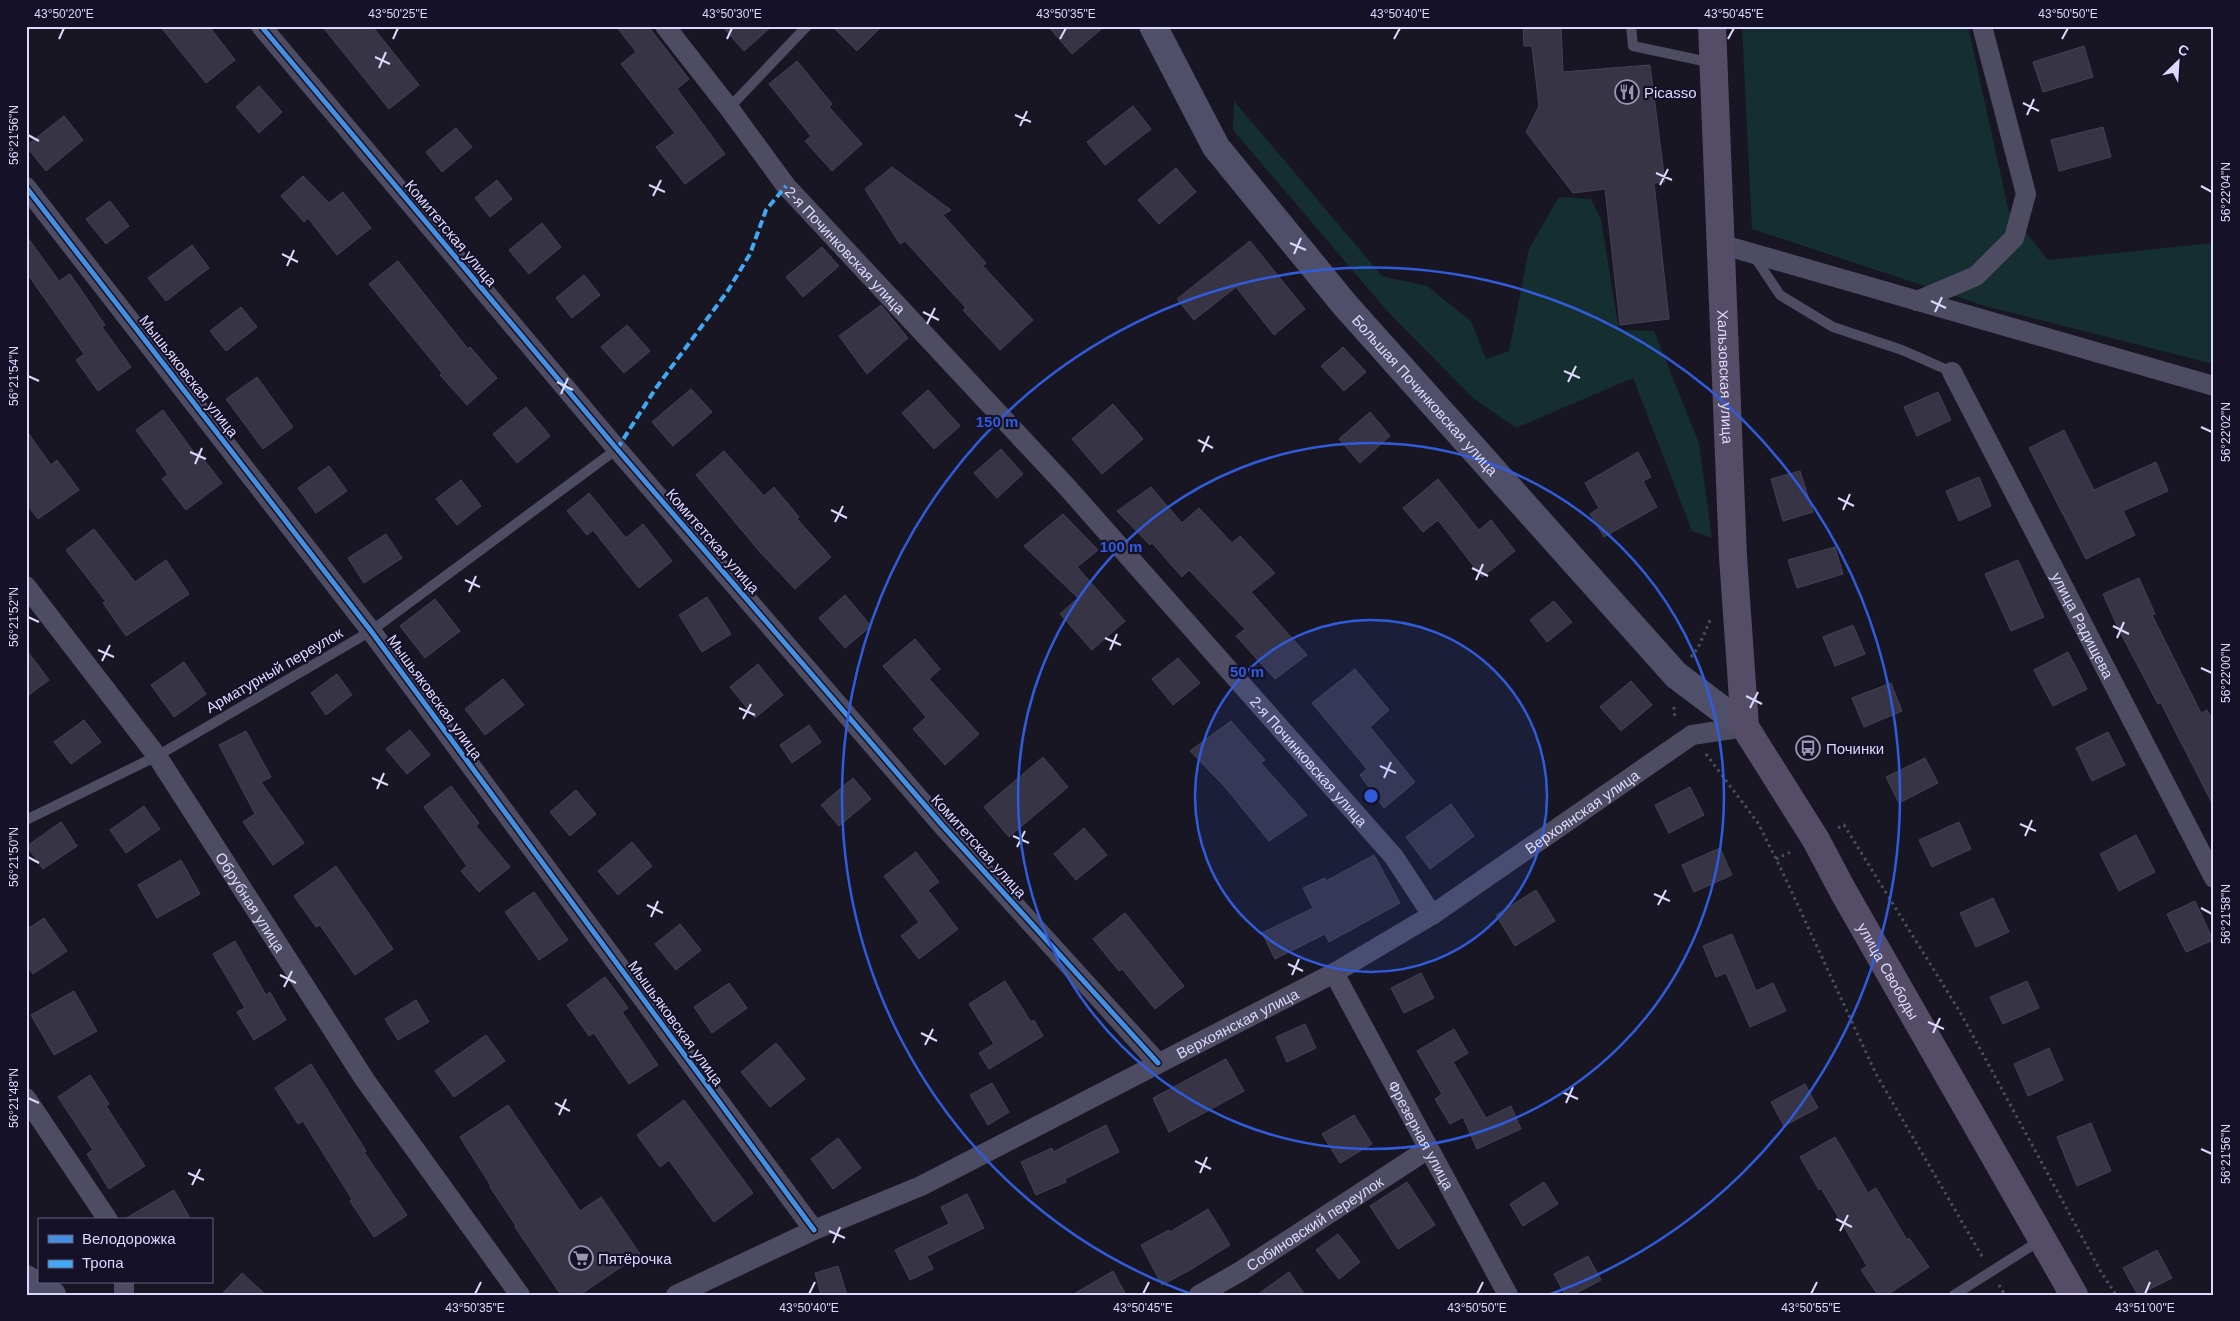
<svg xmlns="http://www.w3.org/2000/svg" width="2240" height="1321" font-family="Helvetica,sans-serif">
	<rect width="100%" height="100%" fill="#181623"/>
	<g fill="#152e2f">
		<polygon points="1742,26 1968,26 2009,212 2048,260 2214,243 2214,364 1985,306 1752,229"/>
		<polygon points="1234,101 1382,276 1427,286 1471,321 1486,359 1509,351 1529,249 1559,197 1591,199 1601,219 1619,330 1654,331 1699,443 1712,538 1692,531 1633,378 1516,428 1473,398 1389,313 1233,130"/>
	</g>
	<g fill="#363445" stroke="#454156">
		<polygon points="160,26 209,26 235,60 206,83"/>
		<polygon points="322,26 372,26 419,85 389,109"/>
		<polygon points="616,26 648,26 689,79 677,89 725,154 685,184 656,147 675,133 621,64 636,52"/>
		<polygon points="722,26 772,26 744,51"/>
		<polygon points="832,26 882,26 857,51"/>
		<polygon points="1048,26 1105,26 1072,54"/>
		<polygon points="1523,26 1561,26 1563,72 1650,65 1665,182 1654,183 1669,319 1620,325 1605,189 1573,193 1526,132 1539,106 1532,46 1524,46"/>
		<polygon points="2084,46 2093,77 2043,92 2033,62"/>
		<polygon points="797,61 832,104 829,107 862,144 832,171 805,141 811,136 769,84"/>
		<polygon points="259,86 282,112 259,133 236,107"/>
		<polygon points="1133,106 1151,129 1105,165 1087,142"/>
		<polygon points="64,116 83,140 46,171 26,146"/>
		<polygon points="2103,127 2111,157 2059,171 2051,140"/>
		<polygon points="456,128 472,147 442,172 426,152"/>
		<polygon points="892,167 951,210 943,215 986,263 983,266 1033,320 1000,350 963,310 966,308 905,241 900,244 865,189"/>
		<polygon points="1176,168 1196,192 1159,224 1138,200"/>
		<polygon points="303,176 329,203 343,192 371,228 337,255 308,218 304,222 281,196"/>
		<polygon points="497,180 512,199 490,217 475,198"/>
		<polygon points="110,201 129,226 106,244 86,219"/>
		<polygon points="542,223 561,247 529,274 509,250"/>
		<polygon points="26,235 59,281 70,274 105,325 102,327 131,367 98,391 76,360 84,354 26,272"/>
		<polygon points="1250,241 1305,309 1274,335 1236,287 1194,320 1177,299"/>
		<polygon points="192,245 209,268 166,301 148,278"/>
		<polygon points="822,247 839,266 803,297 786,277"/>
		<polygon points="398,261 468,349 470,347 497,378 467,405 440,375 442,373 369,284"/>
		<polygon points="584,275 600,295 572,318 556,298"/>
		<polygon points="881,305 908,338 867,374 839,336"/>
		<polygon points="241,307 257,327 226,351 210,331"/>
		<polygon points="627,325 650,351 624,373 601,347"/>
		<polygon points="1343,347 1366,372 1344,391 1321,366"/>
		<polygon points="257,377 293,427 263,449 226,399"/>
		<polygon points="691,389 712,412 673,446 652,422"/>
		<polygon points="928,390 960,426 934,449 902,413"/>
		<polygon points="1938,392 1951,420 1917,436 1904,407"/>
		<polygon points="1113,404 1143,439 1102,474 1072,439"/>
		<polygon points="526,407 550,436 517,463 493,434"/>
		<polygon points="163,410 195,454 198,452 222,483 186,510 162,479 168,474 136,430"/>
		<polygon points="1370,412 1390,436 1360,463 1339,439"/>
		<polygon points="26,430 51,465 57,460 79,490 38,519 26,503"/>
		<polygon points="2064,430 2094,490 2156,462 2168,491 2123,511 2135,535 2086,559 2029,448"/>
		<polygon points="1001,449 1023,474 997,498 974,473"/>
		<polygon points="724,451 764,496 774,487 799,517 797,519 831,557 795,589 759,551 696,475"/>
		<polygon points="1638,452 1651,477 1643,481 1657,507 1604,537 1590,514 1599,508 1585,483"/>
		<polygon points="329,466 347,491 316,513 298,488"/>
		<polygon points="1800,471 1813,512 1783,521 1771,479"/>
		<polygon points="1979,477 1991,506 1959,521 1946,491"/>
		<polygon points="1438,479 1479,530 1491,520 1515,551 1482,577 1438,520 1423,532 1403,508"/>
		<polygon points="461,480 481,506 457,525 436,499"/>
		<polygon points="1151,487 1182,523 1199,508 1232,543 1240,536 1275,573 1251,592 1307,655 1275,679 1236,636 1245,629 1189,570 1182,577 1152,543 1150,545 1117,511"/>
		<polygon points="589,493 626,538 643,524 672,561 639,588 593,530 587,535 567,511"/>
		<polygon points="1063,514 1098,550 1077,567 1125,621 1092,650 1060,614 1078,598 1024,546"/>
		<polygon points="94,529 135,582 166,560 189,594 126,636 103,603 106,602 66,550"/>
		<polygon points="386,534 402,558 364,583 348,558"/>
		<polygon points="1835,547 1843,574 1797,588 1788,560"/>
		<polygon points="2018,560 2044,617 2011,631 1985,574"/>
		<polygon points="2139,578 2155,614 2152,615 2201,713 2207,710 2214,723 2214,807 2161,703 2158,704 2119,630 2103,594"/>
		<polygon points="845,595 871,626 845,648 819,618"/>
		<polygon points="707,597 731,634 702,652 679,615"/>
		<polygon points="435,599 460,631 425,658 400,626"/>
		<polygon points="1554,601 1572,622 1547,642 1530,620"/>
		<polygon points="1853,625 1865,654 1835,666 1823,637"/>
		<polygon points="915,639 940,669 929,679 979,734 945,765 913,729 926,717 883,666"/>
		<polygon points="26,649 49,680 26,697"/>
		<polygon points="2068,652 2087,689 2053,706 2034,670"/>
		<polygon points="1178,658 1200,683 1173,705 1152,679"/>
		<polygon points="184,662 206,694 174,717 151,685"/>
		<polygon points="758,664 783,695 755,718 730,687"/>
		<polygon points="1355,669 1389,710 1370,727 1415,782 1384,808 1360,775 1367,769 1312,703"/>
		<polygon points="337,674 352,695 326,715 311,693"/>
		<polygon points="503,679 524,705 485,735 465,709"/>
		<polygon points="1631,681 1652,705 1621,731 1600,707"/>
		<polygon points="1891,683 1902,711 1864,727 1852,698"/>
		<polygon points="84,720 101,742 71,764 54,742"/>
		<polygon points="1231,721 1265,760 1261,763 1307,815 1269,841 1225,787 1190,751"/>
		<polygon points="809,725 821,742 792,763 780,745"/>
		<polygon points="410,730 430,755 407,774 386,749"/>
		<polygon points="246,731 271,777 261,782 304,843 273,865 243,822 255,814 219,745"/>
		<polygon points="2108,732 2125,765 2092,781 2076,748"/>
		<polygon points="1043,757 1068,787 1009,837 984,807"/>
		<polygon points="1925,758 1938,783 1899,803 1886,777"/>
		<polygon points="853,778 871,799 839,826 821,805"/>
		<polygon points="451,786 479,823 476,826 510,867 479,892 461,871 467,866 424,807"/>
		<polygon points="1690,787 1704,815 1669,833 1655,805"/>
		<polygon points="576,790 596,814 570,836 550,812"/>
		<polygon points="1451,804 1474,836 1430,869 1406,837"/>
		<polygon points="144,806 160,829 126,853 110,830"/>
		<polygon points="61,822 77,846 43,869 27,846"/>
		<polygon points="1959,822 1971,849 1932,867 1919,840"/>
		<polygon points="1084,828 1107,855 1076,880 1054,854"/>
		<polygon points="2136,835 2155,872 2119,891 2100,854"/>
		<polygon points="632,842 652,866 618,895 598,871"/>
		<polygon points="1720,848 1732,875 1694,892 1682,865"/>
		<polygon points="916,852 939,882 928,890 958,929 919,959 901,936 919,922 884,876"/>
		<polygon points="1374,855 1400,903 1329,942 1325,934 1275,959 1262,933 1313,908 1303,888 1325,878 1326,881"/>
		<polygon points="181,860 200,894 157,918 138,885"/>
		<polygon points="336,866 393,949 355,975 320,925 316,927 294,896"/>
		<polygon points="1536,890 1555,921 1515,946 1496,915"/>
		<polygon points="534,892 568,940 539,960 505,912"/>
		<polygon points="1993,898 2009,932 1976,947 1960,913"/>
		<polygon points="2195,901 2213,940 2186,952 2167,914"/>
		<polygon points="1125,913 1184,986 1155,1009 1122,969 1119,971 1093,939"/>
		<polygon points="44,918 67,951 33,974 26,964 26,930"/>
		<polygon points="680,924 701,950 676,970 655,944"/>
		<polygon points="1732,934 1756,991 1773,983 1786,1011 1750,1027 1726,973 1716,977 1703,946"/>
		<polygon points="235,941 266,995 270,992 286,1020 254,1040 237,1012 245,1008 213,954"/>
		<polygon points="1421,973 1434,998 1404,1013 1391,988"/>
		<polygon points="605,977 628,1008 622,1012 658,1065 629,1084 594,1033 589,1036 567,1005"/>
		<polygon points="1005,981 1031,1022 1034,1020 1043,1036 989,1069 979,1053 994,1044 969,1004"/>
		<polygon points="2027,981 2039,1008 2003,1024 1990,997"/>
		<polygon points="729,983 747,1008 712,1033 694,1007"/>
		<polygon points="74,991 97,1031 54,1055 31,1015"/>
		<polygon points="416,1000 429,1022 398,1040 385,1019"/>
		<polygon points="1305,1024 1316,1048 1287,1062 1276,1037"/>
		<polygon points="1454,1029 1468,1053 1453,1062 1486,1118 1511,1106 1521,1129 1477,1149 1463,1117 1450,1124 1435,1099 1442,1094 1417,1051"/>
		<polygon points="486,1035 505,1061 454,1097 435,1071"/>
		<polygon points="776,1043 805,1079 770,1107 741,1072"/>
		<polygon points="2049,1048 2063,1080 2028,1096 2014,1064"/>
		<polygon points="1226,1059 1244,1091 1169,1132 1153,1098"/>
		<polygon points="311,1064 366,1151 364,1152 407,1215 374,1237 350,1201 352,1199 303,1121 298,1124 275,1088"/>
		<polygon points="90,1075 109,1104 106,1106 145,1166 109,1189 87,1154 93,1150 58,1097"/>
		<polygon points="992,1083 1009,1112 988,1125 970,1095"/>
		<polygon points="1805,1084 1818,1108 1784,1126 1771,1102"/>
		<polygon points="684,1100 753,1193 714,1222 669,1160 660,1167 637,1135"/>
		<polygon points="508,1105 580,1211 601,1197 640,1254 580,1295 561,1295 515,1227 516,1226 490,1187 491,1186 460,1137"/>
		<polygon points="1354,1115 1372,1144 1340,1163 1322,1134"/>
		<polygon points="2091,1123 2111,1171 2077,1186 2057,1137"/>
		<polygon points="1106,1125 1119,1152 1065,1179 1066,1182 1036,1195 1021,1162 1052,1148 1053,1152"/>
		<polygon points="1835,1137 1868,1193 1876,1188 1907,1240 1909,1238 1929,1267 1887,1295 1878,1295 1861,1270 1867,1266 1821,1188 1819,1190 1800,1157"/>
		<polygon points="838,1138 861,1168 833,1189 811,1159"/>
		<polygon points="1407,1182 1435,1225 1398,1249 1370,1206"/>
		<polygon points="1544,1182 1558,1204 1523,1226 1510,1204"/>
		<polygon points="174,1190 191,1220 123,1220"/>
		<polygon points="967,1194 984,1228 927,1256 933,1269 910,1280 895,1250 949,1224 941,1207"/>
		<polygon points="1208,1209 1230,1245 1190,1270 1162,1285 1141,1245 1169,1230 1170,1232"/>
		<polygon points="1338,1234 1360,1262 1339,1279 1316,1250"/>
		<polygon points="2157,1250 2172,1278 2138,1295 2123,1268"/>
		<polygon points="1588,1256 1601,1280 1573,1295 1565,1295 1554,1274"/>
		<polygon points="838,1266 847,1295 821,1295 815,1273"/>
		<polygon points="1113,1271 1126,1295 1072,1295"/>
		<polygon points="1289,1272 1305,1295 1257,1295"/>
		<polygon points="242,1273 266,1295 221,1295"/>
	</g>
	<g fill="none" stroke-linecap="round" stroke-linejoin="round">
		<g stroke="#475260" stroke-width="3" stroke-dasharray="2.5 4" stroke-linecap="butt">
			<polyline points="1691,657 1698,648 1711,618"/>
			<polyline points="1674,707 1675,720"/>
			<polyline points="1706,754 1758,823 1782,871 1876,1074 1983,1258"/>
			<polyline points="1838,828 1844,825 1960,1012 2101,1272 2116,1295"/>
			<polyline points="1776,859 1793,851"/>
			<polyline points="1999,1285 2005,1295"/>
		</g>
		<g stroke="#4d4c63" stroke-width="10">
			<polyline points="1631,26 1633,46 1713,63"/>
			<polyline points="729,108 807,26"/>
			<polyline points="1754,256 1780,295 1833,327 1902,350 1952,372"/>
			<polyline points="26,820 157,756 371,631 617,449"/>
			<polyline points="1954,1295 2041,1240"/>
		</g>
		<g stroke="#4d4c63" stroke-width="20">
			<polyline points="261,26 617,449 942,825 1158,1063"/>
			<path id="s1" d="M665,26L729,108L786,186L1067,487L1394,857L1432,915"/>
			<polyline points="26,187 371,631 814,1230"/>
			<polyline points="1720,244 2214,386"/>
			<polyline points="1917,301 1976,276 2014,238 2026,194 1982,26"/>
			<path id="s2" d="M1952,372L2214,878"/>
			<path id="s3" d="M26,586L157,756L365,1080L520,1295"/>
			<path id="s4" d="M1334,973L1508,1295"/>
			<polyline points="26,1098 108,1220"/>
			<polyline points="124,1295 124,1282"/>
			<path id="s5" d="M676,1295L814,1230L921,1186L1334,973L1432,915L1692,735L1745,727"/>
			<path id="s6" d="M1199,1295L1241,1271L1428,1149"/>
		</g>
		<g stroke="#504f69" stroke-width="28">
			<path id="s7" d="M1153,26L1216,147L1345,305L1676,675L1745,727"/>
			<polyline points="26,1279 52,1295"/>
		</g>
		<path stroke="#554d67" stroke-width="28" id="s8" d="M1712,26L1733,557L1745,727L1816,840L1843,891L2074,1295"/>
		<polyline stroke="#3fa9f5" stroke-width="4" stroke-dasharray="8 4" stroke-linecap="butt" points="617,449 656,388 727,292 750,254 766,210 786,186"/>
		<g stroke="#151128" stroke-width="8">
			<g id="cycleway">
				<polyline points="261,26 617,449 942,825 1158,1063"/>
				<polyline points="26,187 371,631 814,1230"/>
			</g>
		</g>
		<use href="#cycleway" stroke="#468fdf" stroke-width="5"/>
	</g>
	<path fill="none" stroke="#ddd9fe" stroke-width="2" d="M59,39L64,28M393,39L398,28M727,39L732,28M1060,39L1066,28M1394,39L1400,28M1728,39L1734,28M2062,39L2068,28M375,57L390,64M379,68L386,52M2023,103L2039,111M1015,115L1031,122M2027,115L2034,99M1020,126L1027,111M28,135L39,141M1656,173L1672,180M649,185L665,192M1660,185L1668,169M2201,186L2212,192M653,196L661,180M1290,243L1306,250M282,254L298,262M1294,254L1301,238M287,266L294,250M1931,301L1946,308M923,312L939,320M1935,312L1942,297M927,324L935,308M1564,371L1580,378M28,376L39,381M557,382L573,390M1568,382L1576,366M561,394L568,378M2201,427L2212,432M1198,440L1213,448M190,452L206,459M1202,452L1209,436M195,464L202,448M1838,498L1854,506M831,510L847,518M1843,510L1850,494M835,522L843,506M1472,568L1488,576M465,580L480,587M1476,580L1483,564M469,592L476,576M28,617L39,622M2113,626L2129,634M1105,638L1121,645M2117,638L2124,622M98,650L114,657M1110,650L1117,634M102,661L110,645M2201,668L2212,673M1746,696L1762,704M739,708L755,715M1750,708L1758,692M743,719L751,704M1380,766L1396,773M372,778L388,785M1384,778L1391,762M377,789L384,773M2020,824L2036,831M1013,836L1029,843M2025,836L2032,820M1017,847L1025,831M28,857L39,863M1654,894L1670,901M647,905L663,913M1658,905L1666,890M2201,908L2212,914M651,917L658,901M1288,964L1303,971M280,975L296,983M1292,975L1299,959M284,987L292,971M1928,1022L1944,1029M921,1033L937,1041M1933,1033L1940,1018M925,1045L933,1029M1562,1092L1578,1099M28,1098L39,1103M555,1103L570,1111M1566,1103L1573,1087M559,1115L566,1099M2201,1149L2212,1154M1195,1161L1211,1169M188,1173L204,1180M1200,1173L1207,1157M192,1185L200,1169M1836,1219L1852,1227M829,1231L845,1238M1840,1231L1848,1215M833,1243L840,1227M475,1294L481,1282M809,1294L815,1282M1143,1294L1149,1282M1477,1294L1483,1282M1811,1294L1817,1282M2145,1294L2150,1282"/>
	<circle cx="1371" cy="796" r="176" fill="#305cdc" fill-opacity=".12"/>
	<g fill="none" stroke="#305cdc" stroke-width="2.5">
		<circle cx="1371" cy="796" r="176"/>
		<circle cx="1371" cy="796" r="353"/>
		<path d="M1194 1295A529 529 0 1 1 1548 1295"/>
	</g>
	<defs>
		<g id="restaurant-ring" transform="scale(1.25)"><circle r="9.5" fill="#151128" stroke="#9895b1" stroke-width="1.5"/><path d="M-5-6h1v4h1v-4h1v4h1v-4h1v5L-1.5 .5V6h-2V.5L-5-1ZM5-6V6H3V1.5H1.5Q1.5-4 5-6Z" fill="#9895b1"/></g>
		<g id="bus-ring" transform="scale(1.25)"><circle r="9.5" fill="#151128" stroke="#9895b1" stroke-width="1.5"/><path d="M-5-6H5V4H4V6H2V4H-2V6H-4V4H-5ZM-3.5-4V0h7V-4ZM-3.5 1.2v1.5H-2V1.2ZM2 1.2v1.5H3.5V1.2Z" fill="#9895b1"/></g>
		<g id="supermarket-ring" transform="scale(1.25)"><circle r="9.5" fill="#151128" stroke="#9895b1" stroke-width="1.5"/><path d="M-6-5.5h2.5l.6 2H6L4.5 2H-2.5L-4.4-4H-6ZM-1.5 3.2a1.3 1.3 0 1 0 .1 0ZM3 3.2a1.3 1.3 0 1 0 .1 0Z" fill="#9895b1"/></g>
	</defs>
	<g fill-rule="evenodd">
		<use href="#restaurant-ring" x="1627" y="92"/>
		<use href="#bus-ring" x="1808" y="748"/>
		<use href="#supermarket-ring" x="581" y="1258"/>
	</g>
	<g text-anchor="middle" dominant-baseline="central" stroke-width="4.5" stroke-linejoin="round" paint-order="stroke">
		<g font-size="15" fill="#ddd9fe" stroke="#151128" text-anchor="start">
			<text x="1644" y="92">Picasso</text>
			<text x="1826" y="748">Починки</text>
			<text x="598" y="1258">Пятёрочка</text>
		</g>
		<g font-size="15" fill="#ddd9fe" stroke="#151128">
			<text transform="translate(451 233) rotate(50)">Комитетская улица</text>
			<text stroke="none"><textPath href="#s1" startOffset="288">2-я Починковская улица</textPath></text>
			<text transform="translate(189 376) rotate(52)">Мышьяковская улица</text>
			<text stroke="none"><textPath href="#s8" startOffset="351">Хальзовская улица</textPath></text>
			<text stroke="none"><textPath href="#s7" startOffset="461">Большая Починковская улица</textPath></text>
			<text transform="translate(713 541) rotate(49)">Комитетская улица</text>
			<text stroke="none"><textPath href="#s2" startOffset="285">улица Радищева</textPath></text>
			<text transform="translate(274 670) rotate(-30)">Арматурный переулок</text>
			<text transform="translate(435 697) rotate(54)">Мышьяковская улица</text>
			<text stroke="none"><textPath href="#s1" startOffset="978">2-я Починковская улица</textPath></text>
			<text stroke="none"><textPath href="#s5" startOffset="1029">Верхоянская улица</textPath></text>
			<text transform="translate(979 846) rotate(48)">Комитетская улица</text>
			<text stroke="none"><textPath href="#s3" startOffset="388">Обрубная улица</textPath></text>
			<text stroke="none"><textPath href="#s8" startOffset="985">улица Свободы</textPath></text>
			<text transform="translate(676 1023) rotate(54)">Мышьяковская улица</text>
			<text stroke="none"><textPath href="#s5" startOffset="624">Верхоянская улица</textPath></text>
			<text stroke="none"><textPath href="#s4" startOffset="184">Фрезерная улица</textPath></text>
			<text stroke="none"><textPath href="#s6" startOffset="136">Собиновский переулок</textPath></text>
		</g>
	</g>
	<circle cx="1371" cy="796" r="8" fill="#305cdc" stroke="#151128" stroke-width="2.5"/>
	<g font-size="15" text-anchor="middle" font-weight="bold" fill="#305cdc" stroke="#151128" stroke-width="4.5" stroke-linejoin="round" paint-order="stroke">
		<text x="997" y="427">150 m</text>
		<text x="1121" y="552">100 m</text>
		<text x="1247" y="677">50 m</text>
	</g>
	<rect width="2240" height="1321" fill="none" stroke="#151128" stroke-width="55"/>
	<rect x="38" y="1218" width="175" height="65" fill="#151128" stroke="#65617e"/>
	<rect x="48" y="1235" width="25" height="8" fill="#468fdf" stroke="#65617e"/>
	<text x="82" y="1244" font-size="15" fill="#ddd9fe">Велодорожка</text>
	<rect x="48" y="1260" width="25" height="8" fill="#3fa9f5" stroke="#65617e"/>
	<text x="82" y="1268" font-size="15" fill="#ddd9fe">Тропа</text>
	<g transform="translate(2178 62) rotate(25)" stroke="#151128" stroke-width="4" paint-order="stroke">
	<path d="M0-4L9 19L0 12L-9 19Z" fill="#ddd9fe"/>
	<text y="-8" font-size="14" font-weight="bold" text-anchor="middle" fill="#ddd9fe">С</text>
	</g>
	<rect x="28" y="28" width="2184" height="1266" fill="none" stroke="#ddd9fe" stroke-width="2"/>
	<g font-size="12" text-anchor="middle" fill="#ddd9fe">
		<text x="64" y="18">43°50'20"E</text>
		<text x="398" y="18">43°50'25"E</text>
		<text x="732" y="18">43°50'30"E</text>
		<text x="1066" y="18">43°50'35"E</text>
		<text x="1400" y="18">43°50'40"E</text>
		<text x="1734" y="18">43°50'45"E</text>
		<text x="2068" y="18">43°50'50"E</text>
		<text transform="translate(14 135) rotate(-90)" y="4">56°21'56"N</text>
		<text transform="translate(2226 192) rotate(-90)" y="4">56°22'04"N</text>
		<text transform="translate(14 376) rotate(-90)" y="4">56°21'54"N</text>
		<text transform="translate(2226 432) rotate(-90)" y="4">56°22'02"N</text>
		<text transform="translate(14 617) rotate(-90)" y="4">56°21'52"N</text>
		<text transform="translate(2226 673) rotate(-90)" y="4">56°22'00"N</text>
		<text transform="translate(14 857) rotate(-90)" y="4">56°21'50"N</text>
		<text transform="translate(2226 914) rotate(-90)" y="4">56°21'58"N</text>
		<text transform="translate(14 1098) rotate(-90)" y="4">56°21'48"N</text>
		<text transform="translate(2226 1154) rotate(-90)" y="4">56°21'56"N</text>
		<text x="475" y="1312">43°50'35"E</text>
		<text x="809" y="1312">43°50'40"E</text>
		<text x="1143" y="1312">43°50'45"E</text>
		<text x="1477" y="1312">43°50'50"E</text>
		<text x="1811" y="1312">43°50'55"E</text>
		<text x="2145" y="1312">43°51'00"E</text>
	</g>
</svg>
